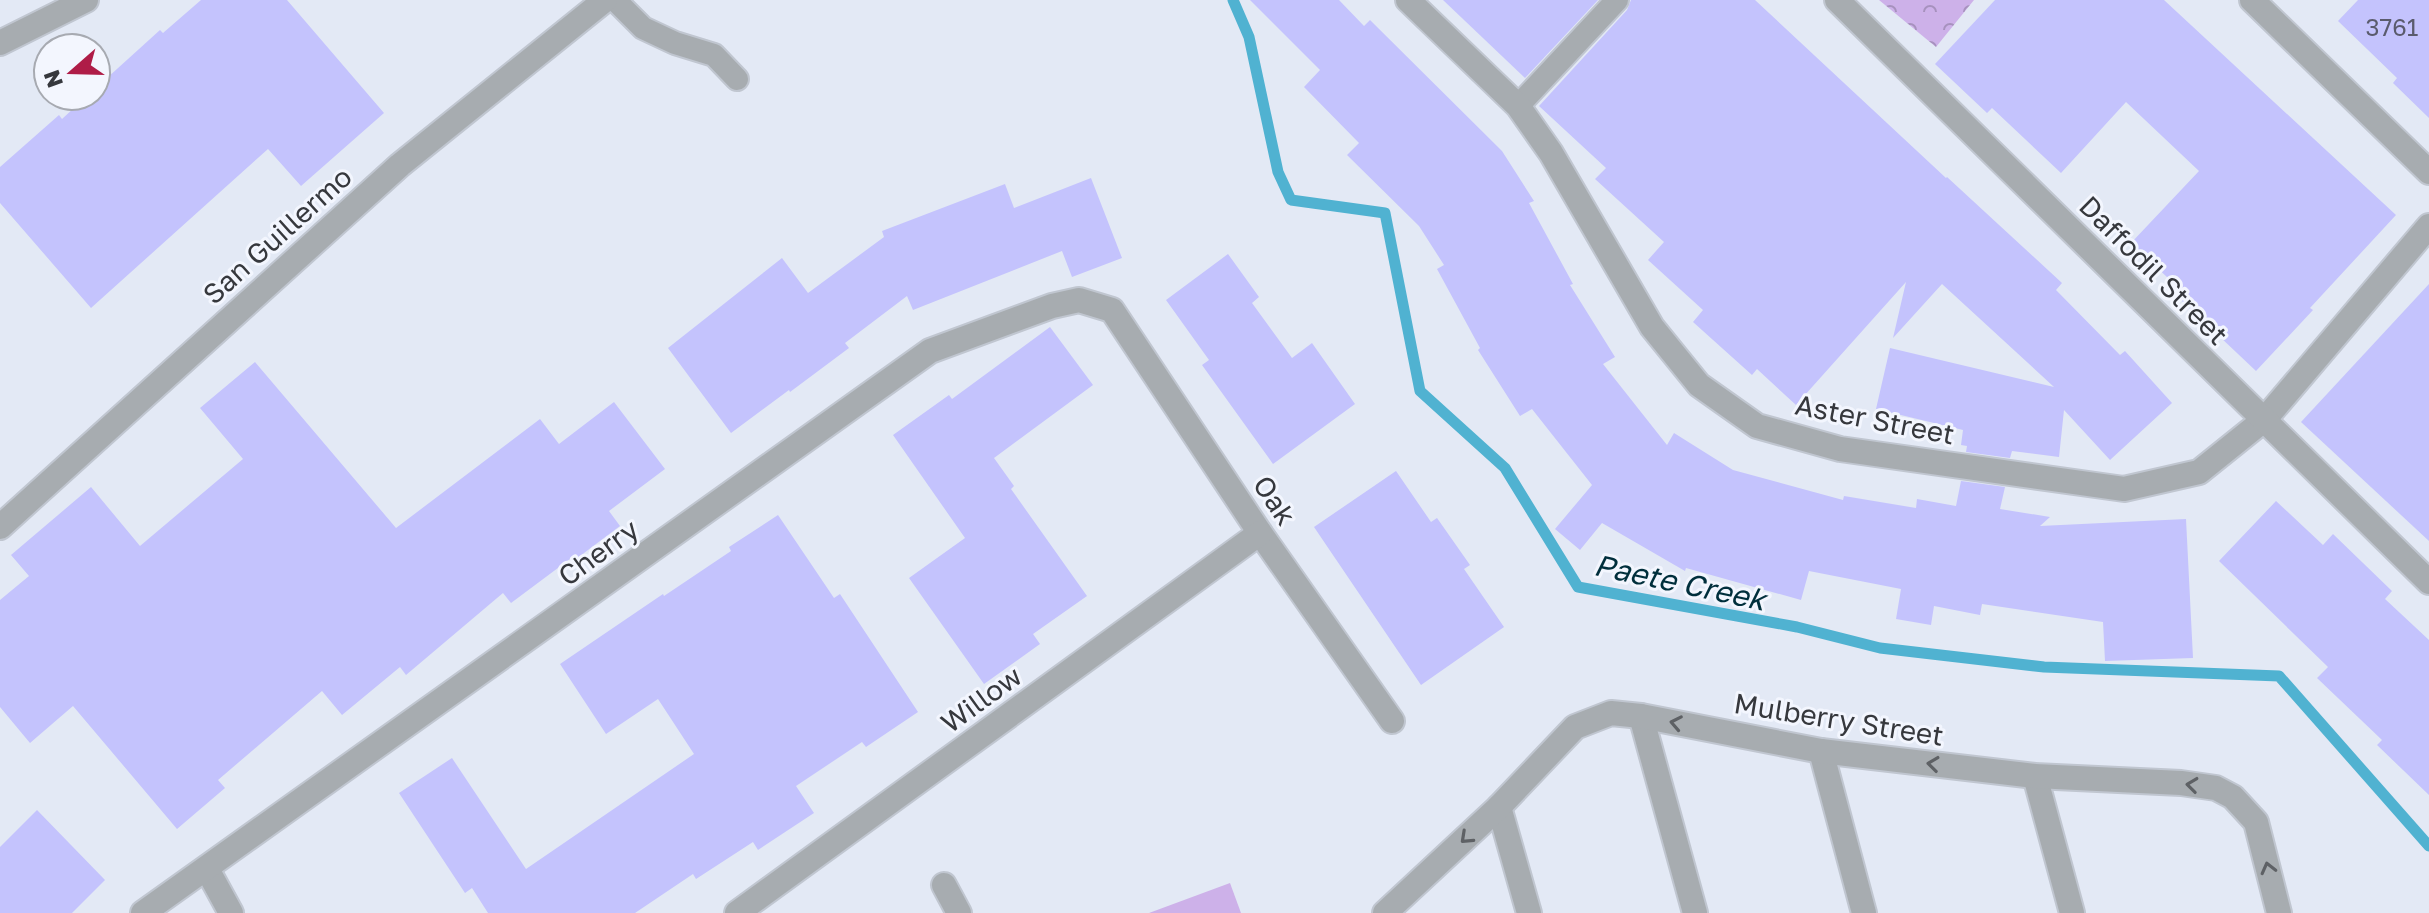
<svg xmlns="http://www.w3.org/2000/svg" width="2429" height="913" font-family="'Golos Text',sans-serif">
	<defs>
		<pattern id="park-crowns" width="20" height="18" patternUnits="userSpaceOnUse" patternTransform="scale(2)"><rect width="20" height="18" fill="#cdb1e9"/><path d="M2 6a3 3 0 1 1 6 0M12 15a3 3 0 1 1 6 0" fill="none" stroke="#a791be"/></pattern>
	</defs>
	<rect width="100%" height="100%" fill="#e3e9f5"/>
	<polygon fill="url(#park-crowns)" points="1879,0 1974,0 1936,47"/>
	<polygon fill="#cdb1e9" points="1230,883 1241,913 1149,913"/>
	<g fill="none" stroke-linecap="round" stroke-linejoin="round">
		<polyline stroke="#50b2d1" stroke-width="11" points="1233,0 1249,37 1278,172 1291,200 1385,213 1420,391 1505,468 1578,587 1797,627 1880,648 2044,667 2279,676 2429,846"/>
	</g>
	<g fill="#c4c3fd">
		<polygon points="201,0 287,0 384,113 301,186 268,149 91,308 0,203 0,167 59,115 62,119 87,96 96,96 96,88 160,30 163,33"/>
		<polygon points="1250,0 1339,0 1364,26 1370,20 1502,151 1534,201 1529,203 1573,284 1570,285 1615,357 1603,364 1667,445 1674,433 1733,470 1843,500 1844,496 1916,508 1917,499 1956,506 1961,481 2005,487 2000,509 2050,517 2040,526 2186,519 2193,658 2105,661 2103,622 1982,604 1980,615 1934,606 1931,625 1896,619 1901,589 1809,571 1801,600 1686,568 1685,571 1602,523 1580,550 1555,529 1592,485 1532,409 1520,416 1478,350 1480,348 1437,269 1444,265 1419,226 1347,155 1359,143 1304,87 1320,70"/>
		<polygon points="1443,0 1598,0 1525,78"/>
		<polygon points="1631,0 1755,0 1946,178 1947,177 2062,283 2056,290 2120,355 2125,351 2172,403 2110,460 2064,410 2059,457 2012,451 2010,458 1966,452 1967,446 1961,445 1963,430 1876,409 1890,348 2054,387 1942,284 1893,338 1906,282 1796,405 1757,369 1752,375 1693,322 1703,310 1648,260 1664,242 1595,179 1606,168 1539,106 1627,10"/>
		<polygon points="1995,0 2164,0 2396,215 2310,308 2313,310 2256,371 2182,301 2187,296 2131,243 2199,171 2126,102 2061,173 1992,108 1987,113 1935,64"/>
		<polygon points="2358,0 2429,0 2429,118 2393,83 2397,78 2338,21"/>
		<polygon points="1091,178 1122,258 1072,277 1062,251 913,310 907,296 845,343 849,348 790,392 789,390 731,433 668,348 782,258 808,293 884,237 882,231 1005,184 1014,208"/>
		<polygon points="1228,254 1259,297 1252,303 1292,358 1312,343 1355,404 1273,464 1202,365 1209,360 1166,300"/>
		<polygon points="2429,284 2429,541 2301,422"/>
		<polygon points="1050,327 1093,385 994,458 1014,486 1011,489 1087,596 1033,634 1040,644 984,684 909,578 965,538 893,435 949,395 952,399"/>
		<polygon points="255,362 396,528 540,419 559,444 614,402 665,469 609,511 620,526 576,559 574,556 511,603 503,593 406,675 400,667 342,715 322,691 218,780 225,788 177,829 73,706 30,743 0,707 0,600 29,576 11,555 91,487 140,546 243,459 200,408"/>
		<polygon points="1396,471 1431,522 1437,518 1470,565 1464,569 1504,627 1421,685 1314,527"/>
		<polygon points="2276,501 2323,545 2333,534 2392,591 2385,599 2429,640 2429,795 2377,745 2382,740 2317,678 2328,667 2219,561"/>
		<polygon points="778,515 834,598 840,594 918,712 866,747 862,742 796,786 814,813 758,850 753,842 696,879 693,874 635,913 488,913 472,888 465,893 399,793 452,758 526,869 694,754 658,699 606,734 560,664 663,594 664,596 731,551 729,547"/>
		<polygon points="37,810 105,880 72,913 0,913 0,847"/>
	</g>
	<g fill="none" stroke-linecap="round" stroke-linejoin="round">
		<g stroke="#c0c6d0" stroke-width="26">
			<g id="lane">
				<polyline points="615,0 643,28 675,43 714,55 737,79"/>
				<polyline points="1518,106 1617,0"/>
			</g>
		</g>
		<g stroke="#c0c6d0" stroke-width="28">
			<g id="street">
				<polyline points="1408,0 1518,106 1551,153 1652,327 1699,385 1757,426 1840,449 2124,489 2199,472 2265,419 2429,226"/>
				<polyline points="1837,0 2429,582"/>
				<polyline points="2252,0 2429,172"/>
				<polyline points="0,43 86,0"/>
				<polyline points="0,527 400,165 605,0"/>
				<polyline points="1641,716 1695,913"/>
				<polyline points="1821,751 1864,913"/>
				<polyline points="2035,776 2072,913"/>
				<polyline points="1499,807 1529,913"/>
				<polyline points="207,869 231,913"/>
				<polyline points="944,885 959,913"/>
				<polyline points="143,913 930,351 1052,306 1079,300 1112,310 1260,533 1392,721"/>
				<polyline points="737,913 1260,533"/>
				<polyline points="1385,913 1499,807 1575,727 1611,713 1641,716 1821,751 2035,776 2181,783 2216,788 2233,797 2256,822 2279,913"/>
			</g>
		</g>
		<use href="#lane" stroke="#a7acb0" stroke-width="22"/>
		<use href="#street" stroke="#a7acb0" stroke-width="24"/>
	</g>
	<defs><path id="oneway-chevron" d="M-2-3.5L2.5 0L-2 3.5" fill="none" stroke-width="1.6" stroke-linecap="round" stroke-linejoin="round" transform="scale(2)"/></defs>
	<g stroke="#5e6165">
		<use href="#oneway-chevron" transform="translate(1676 723) rotate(-169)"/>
		<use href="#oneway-chevron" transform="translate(1933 764) rotate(-173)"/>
		<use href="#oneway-chevron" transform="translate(2192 785) rotate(-173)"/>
		<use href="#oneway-chevron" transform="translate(1466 838) rotate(137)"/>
		<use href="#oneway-chevron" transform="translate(2268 868) rotate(-104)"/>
	</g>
	<g text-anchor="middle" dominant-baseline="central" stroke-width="6" stroke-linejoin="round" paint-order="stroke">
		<g font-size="24" fill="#5a5b6d">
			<text x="2392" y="26">3761</text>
		</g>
		<g font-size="28" fill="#36383d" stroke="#f3f6fe">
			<text transform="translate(277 235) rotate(-42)">San Guillermo</text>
			<text transform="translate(2154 270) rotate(45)">Daffodil Street</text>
			<text transform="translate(1875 419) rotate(11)">Aster Street</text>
			<text transform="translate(1275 500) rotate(56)">Oak</text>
			<text transform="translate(598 552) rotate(-36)">Cherry</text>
			<text transform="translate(981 699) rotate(-36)">Willow</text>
			<text transform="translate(1839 719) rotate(9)">Mulberry Street</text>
		</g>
		<g font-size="30" font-style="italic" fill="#002f3c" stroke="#f3f6fe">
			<text transform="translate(1680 582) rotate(12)">Paete Creek</text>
		</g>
	</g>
	<g transform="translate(72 72) rotate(250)"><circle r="38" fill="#f3f6fe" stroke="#a7aab1" stroke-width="2"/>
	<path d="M0-6L14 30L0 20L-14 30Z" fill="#af1c47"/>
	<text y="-12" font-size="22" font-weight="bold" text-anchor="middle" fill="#36383d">N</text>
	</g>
</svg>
